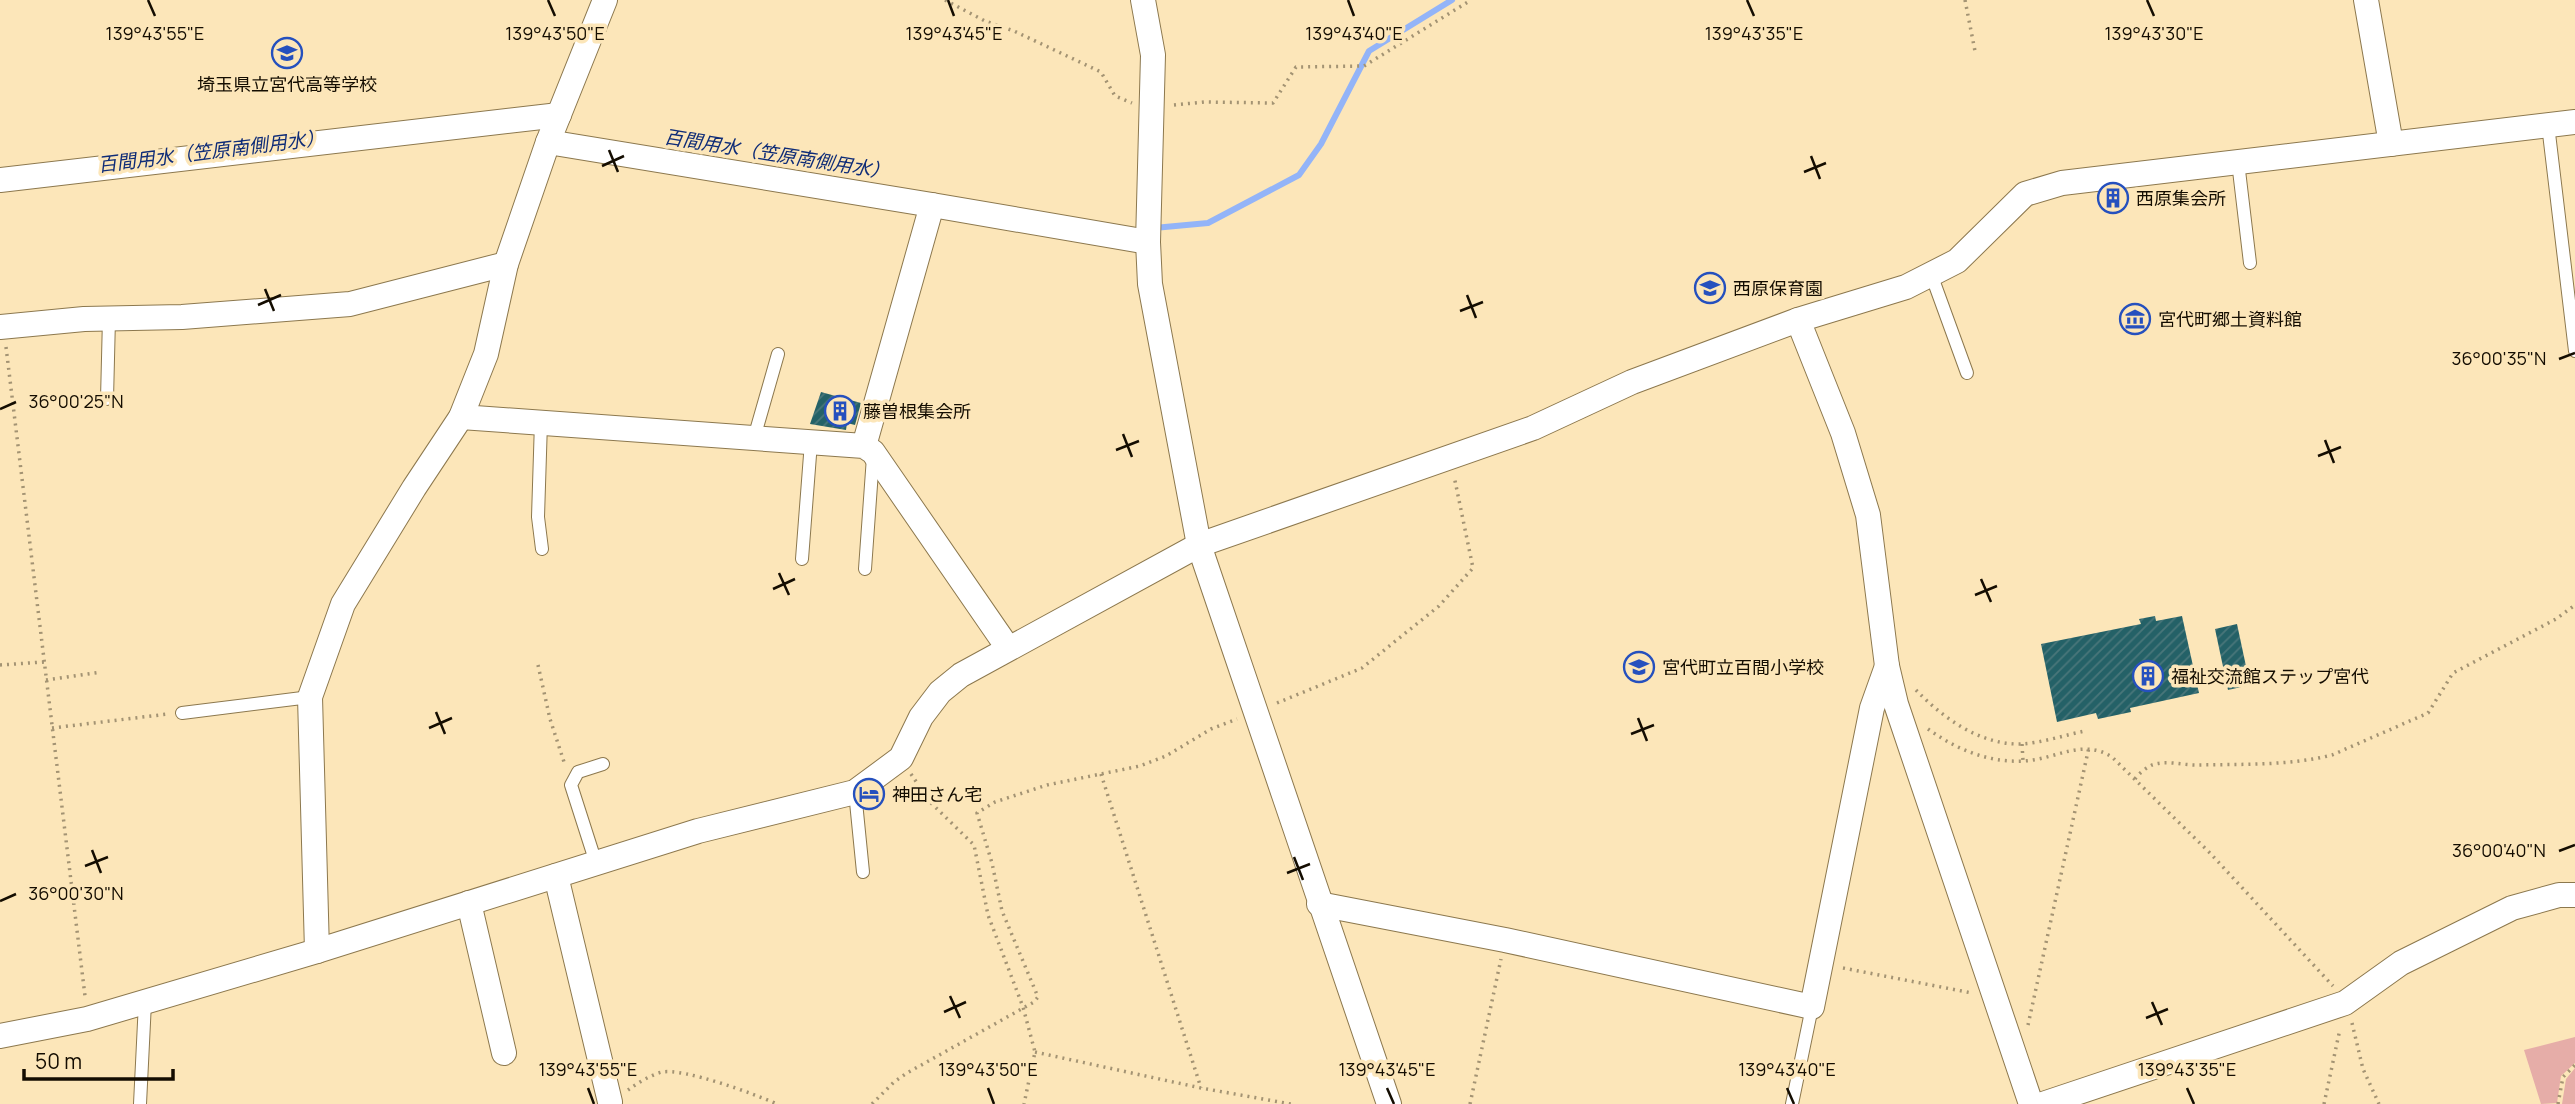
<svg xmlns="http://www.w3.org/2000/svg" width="2575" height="1104" font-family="Manrope,'Noto Sans JP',sans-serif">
	<defs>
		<pattern id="building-hatch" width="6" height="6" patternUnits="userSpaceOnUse" patternTransform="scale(1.75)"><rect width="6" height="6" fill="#246167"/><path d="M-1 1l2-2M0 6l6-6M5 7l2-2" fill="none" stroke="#49767a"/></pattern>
	</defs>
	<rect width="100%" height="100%" fill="#fce6b9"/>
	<g fill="#e6ada8">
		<polygon points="2575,1037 2575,1063 2561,1076 2557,1103 2541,1104 2524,1050"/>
		<polygon points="2575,1068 2575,1104 2562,1104 2566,1079"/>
	</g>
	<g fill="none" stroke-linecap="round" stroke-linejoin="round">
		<polyline stroke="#93b4f8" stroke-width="6" points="1154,228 1208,223 1299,175 1321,144 1369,51 1452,0"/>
	</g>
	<g fill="url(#building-hatch)">
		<polygon points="821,392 861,403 855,425 847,423 846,430 810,424"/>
		<polygon points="2155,616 2156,621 2182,616 2199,693 2130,708 2131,712 2098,719 2096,713 2057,722 2041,644 2141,624 2139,619"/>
		<polygon points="2237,624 2250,685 2228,690 2215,629"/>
	</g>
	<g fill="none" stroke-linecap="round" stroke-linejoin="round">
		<g stroke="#8c784e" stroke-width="14">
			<g id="lane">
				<polyline points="2548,125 2575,351"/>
				<polyline points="2238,162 2250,263"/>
				<polyline points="1931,274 1967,373"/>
				<polyline points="107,399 109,318"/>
				<polyline points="541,422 538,517 542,549"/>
				<polyline points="754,438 778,354"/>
				<polyline points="802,559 811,442"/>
				<polyline points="865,569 873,457"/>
				<polyline points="182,713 310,697"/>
				<polyline points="855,792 863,872"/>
				<polyline points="596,863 571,785 578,772 603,764"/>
				<polyline points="140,1104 145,1002"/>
				<polyline points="1792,1104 1812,1007"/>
			</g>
		</g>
		<g stroke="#8c784e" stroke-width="26">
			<g id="street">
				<polyline points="1143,0 1153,55 1148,242 1150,284 1199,545 1389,1104"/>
				<polyline points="2366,0 2391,144"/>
				<polyline points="548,142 932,205 1148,242"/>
				<polyline points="0,180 559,115"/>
				<polyline points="1798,320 1843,433 1868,515 1887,666 1896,704 2031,1104"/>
				<polyline points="0,327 84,319 182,317 350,304 506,264"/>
				<polyline points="461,417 864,446 873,452 1008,648"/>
				<polyline points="864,446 932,205"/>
				<polyline points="556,876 610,1102"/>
				<polyline points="469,903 504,1053"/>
				<polyline points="1319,904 1505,940 1812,1007 1872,708 1887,666"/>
				<polyline points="317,951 310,697 343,604 414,488 461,417 486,354 506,264 548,142 605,0"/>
				<polyline points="0,1036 87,1019 317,951 698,831 855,792 901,758 921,717 940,692 961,675 1199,545 1533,428 1632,382 1798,320 1906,287 1957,261 2025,194 2062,183 2575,122"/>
				<polyline points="2043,1104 2345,1003 2401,963 2512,908 2559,895 2575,895"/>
			</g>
		</g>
		<g stroke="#a39373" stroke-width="3.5" stroke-dasharray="2 5" stroke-linecap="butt">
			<polyline points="945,0 985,21 1014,31 1101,72 1115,96 1132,103"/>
			<polyline points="1965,0 1975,51"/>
			<polyline points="1174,105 1204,102 1273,103 1296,67 1364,66 1471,0"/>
			<polyline points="6,347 85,996"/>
			<polyline points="0,665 44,662"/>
			<polyline points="538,665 550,719 565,765"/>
			<polyline points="46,680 101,672"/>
			<path d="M1916,690C1943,718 1980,745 2021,744C2041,743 2065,735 2085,731"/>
			<polyline points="1277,703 1362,668 1439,606 1473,568 1454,476"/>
			<polyline points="52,728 168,714"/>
			<path d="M1928,729C1956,749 1988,763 2024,761C2057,759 2082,738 2112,757L2210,853L2333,986"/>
			<polyline points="2022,744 2023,761"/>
			<polyline points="911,774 929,801 974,845 988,915 1023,1007 1035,1052 1024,1104"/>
			<polyline points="1101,774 1201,1088"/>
			<path d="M2135,779C2139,773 2146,768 2152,765C2166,760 2181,765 2196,765C2240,764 2289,766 2332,755L2428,713L2453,673L2556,619L2575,605"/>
			<polyline points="1843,968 1972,993"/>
			<polyline points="2352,1023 2363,1069 2379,1104"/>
			<polyline points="2028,1025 2089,747"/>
			<polyline points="1035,1052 1201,1088 1291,1104"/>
			<path d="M628,1090C638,1083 650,1075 662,1072C684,1068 755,1094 777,1104"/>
			<polyline points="872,1104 894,1082 907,1073 1034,1002 1038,997 1002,911 992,863 977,813 995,802 1047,785 1140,766 1166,756 1211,729 1237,719"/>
			<polyline points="1470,1104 1501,959"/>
			<polyline points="2324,1104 2340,1029"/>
			<polyline points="2558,1104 2563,1077 2575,1065"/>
		</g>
		<use href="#lane" stroke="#fff" stroke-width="12"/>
		<use href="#street" stroke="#fff" stroke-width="24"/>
	</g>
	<path fill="none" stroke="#140d01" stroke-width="2.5" d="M148,0L155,16M548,0L555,16M948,0L954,16M1348,0L1354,16M1747,0L1754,16M2147,0L2154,16M609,150L618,172M1811,156L1820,179M602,166L624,156M1804,172L1826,163M265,289L274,311M1467,295L1476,318M258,305L281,295M1460,311L1483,302M2559,359L2575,353M0,409L16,402M1123,434L1132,457M2325,440L2334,463M1116,450L1139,441M2318,456L2341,447M779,573L789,595M1981,579L1991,602M773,589L795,579M1975,595L1997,586M436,712L445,734M1638,718L1647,741M429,728L452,718M1631,734L1654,725M92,850L101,873M2559,851L2575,845M1294,857L1303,880M85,866L108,857M1287,873L1310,864M0,901L16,894M950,996L960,1018M2152,1002L2162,1025M944,1012L966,1002M2146,1018L2168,1009M588,1088L594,1104M988,1088L994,1104M1387,1088L1394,1104M1787,1088L1794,1104M2187,1088L2194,1104"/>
	<defs>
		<g id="school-ring" transform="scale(1.575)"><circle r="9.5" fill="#fce6b9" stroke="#2550be" stroke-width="1.5"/><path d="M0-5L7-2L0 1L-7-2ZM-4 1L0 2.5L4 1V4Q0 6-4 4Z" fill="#2550be"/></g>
		<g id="building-ring" transform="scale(1.575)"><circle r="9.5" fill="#fce6b9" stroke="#2550be" stroke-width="1.5"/><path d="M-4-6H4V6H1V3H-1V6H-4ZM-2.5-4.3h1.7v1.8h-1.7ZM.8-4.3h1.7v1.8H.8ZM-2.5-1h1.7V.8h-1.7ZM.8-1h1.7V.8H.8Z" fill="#2550be"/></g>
		<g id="museum-ring" transform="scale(1.575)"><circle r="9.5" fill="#fce6b9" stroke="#2550be" stroke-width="1.5"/><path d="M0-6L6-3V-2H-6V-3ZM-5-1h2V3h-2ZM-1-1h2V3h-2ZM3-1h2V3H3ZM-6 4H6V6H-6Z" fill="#2550be"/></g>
		<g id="hotel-ring" transform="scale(1.575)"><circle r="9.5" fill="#fce6b9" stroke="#2550be" stroke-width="1.5"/><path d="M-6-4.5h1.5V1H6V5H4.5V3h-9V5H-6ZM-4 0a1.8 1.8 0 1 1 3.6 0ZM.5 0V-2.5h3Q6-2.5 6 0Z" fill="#2550be"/></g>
	</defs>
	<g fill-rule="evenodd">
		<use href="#school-ring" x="287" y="53"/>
		<use href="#building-ring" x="2113" y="198"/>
		<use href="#school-ring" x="1710" y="288"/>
		<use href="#museum-ring" x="2135" y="319"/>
		<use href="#building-ring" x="840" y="411"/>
		<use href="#school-ring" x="1639" y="667"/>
		<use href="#building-ring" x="2148" y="676"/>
		<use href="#hotel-ring" x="869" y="794"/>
	</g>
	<g text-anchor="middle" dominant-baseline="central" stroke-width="7" stroke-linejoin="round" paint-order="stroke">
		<g font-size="18" fill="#140d01" stroke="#fce6b9" text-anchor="start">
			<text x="287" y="84" text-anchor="middle">埼玉県立宮代高等学校</text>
			<text x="2136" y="198">西原集会所</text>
			<text x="1733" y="288">西原保育園</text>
			<text x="2158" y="319">宮代町郷土資料館</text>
			<text x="863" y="411">藤曽根集会所</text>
			<text x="1662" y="667">宮代町立百間小学校</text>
			<text x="2171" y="676">福祉交流館ステップ宮代</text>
			<text x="892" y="794">神田さん宅</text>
		</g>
		<g font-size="19" font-style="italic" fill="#0f2c77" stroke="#fce6b9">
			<text transform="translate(211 151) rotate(-7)">百間用水（笠原南側用水）</text>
			<text transform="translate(777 154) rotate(9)">百間用水（笠原南側用水）</text>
		</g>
	</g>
	<g font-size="18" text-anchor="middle" fill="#140d01" stroke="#fce6b9" stroke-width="7" stroke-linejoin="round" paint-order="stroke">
		<text x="155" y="40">139°43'55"E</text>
		<text x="555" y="40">139°43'50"E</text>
		<text x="954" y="40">139°43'45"E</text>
		<text x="1354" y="40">139°43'40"E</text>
		<text x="1754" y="40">139°43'35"E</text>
		<text x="2154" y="40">139°43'30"E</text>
		<text x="2499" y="365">36°00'35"N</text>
		<text x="76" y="408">36°00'25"N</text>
		<text x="2499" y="857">36°00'40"N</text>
		<text x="76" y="900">36°00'30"N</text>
		<text x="588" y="1076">139°43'55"E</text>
		<text x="988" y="1076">139°43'50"E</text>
		<text x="1387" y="1076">139°43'45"E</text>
		<text x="1787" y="1076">139°43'40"E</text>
		<text x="2187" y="1076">139°43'35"E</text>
	</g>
	<path d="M24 1069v10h149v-10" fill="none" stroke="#140d01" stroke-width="3.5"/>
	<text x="35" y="1069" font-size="21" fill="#140d01" stroke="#fce6b9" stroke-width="5" paint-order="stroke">50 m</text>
</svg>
